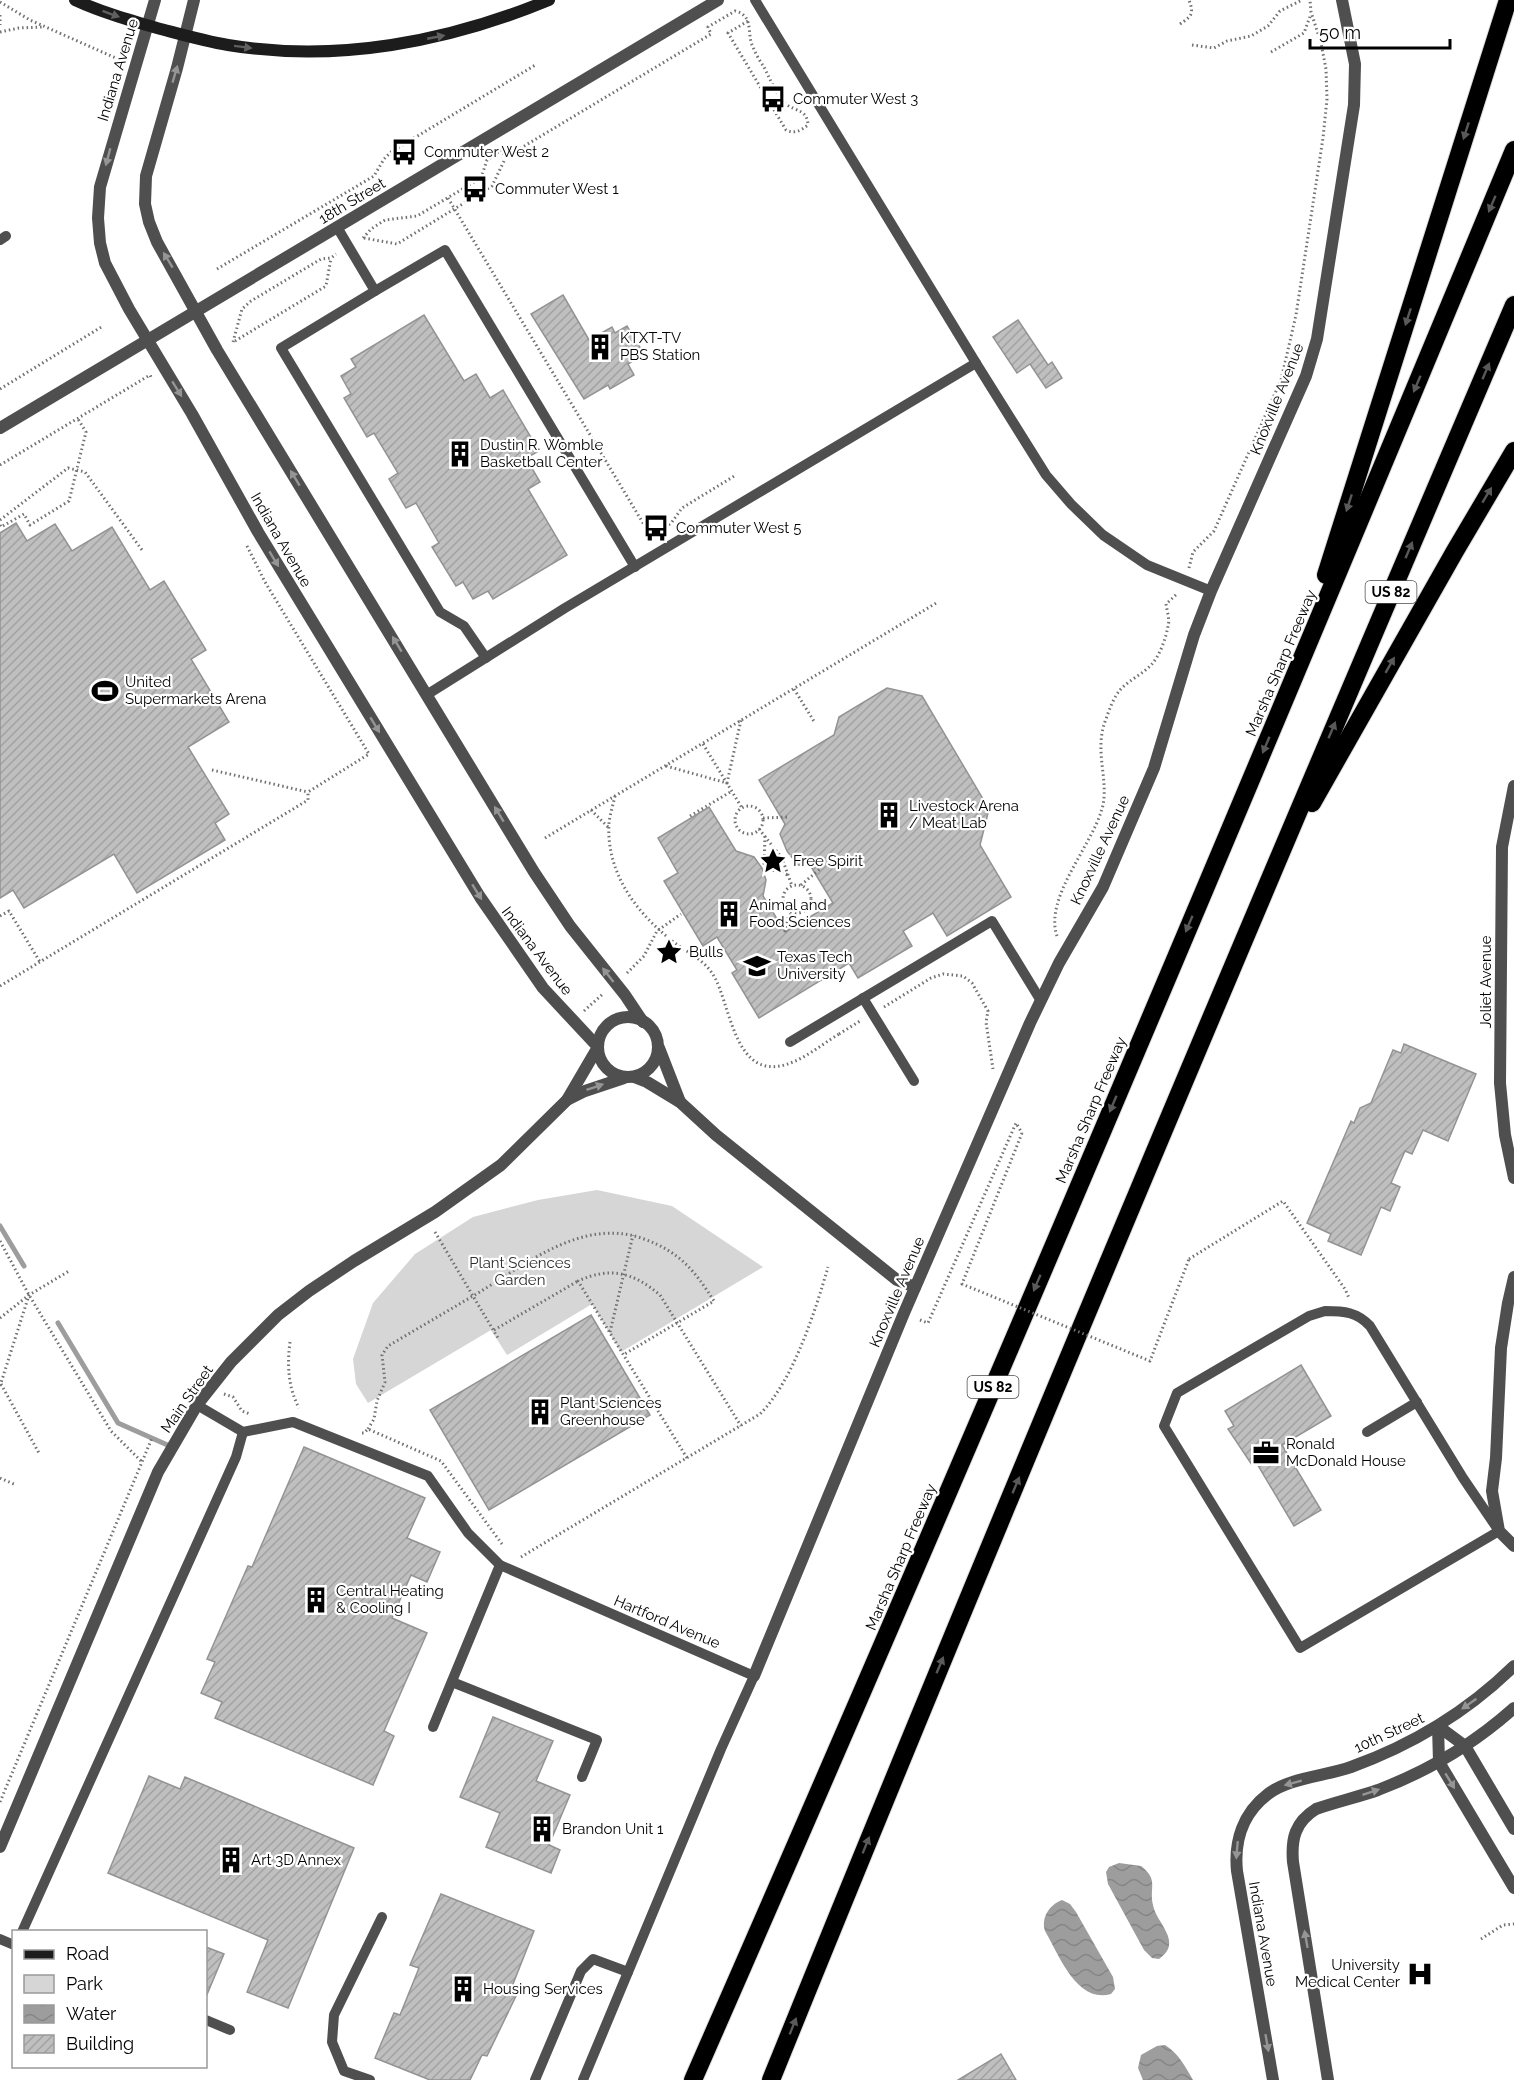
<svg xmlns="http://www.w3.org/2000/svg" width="1514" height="2080" font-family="Raleway,sans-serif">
	<defs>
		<pattern id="water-waves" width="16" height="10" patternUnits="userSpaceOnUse" patternTransform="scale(1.5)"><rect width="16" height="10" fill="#9d9d9d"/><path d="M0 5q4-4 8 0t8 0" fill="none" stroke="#858585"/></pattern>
		<pattern id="building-hatch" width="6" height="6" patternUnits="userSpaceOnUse" patternTransform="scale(1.5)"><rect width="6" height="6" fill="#bfbfbf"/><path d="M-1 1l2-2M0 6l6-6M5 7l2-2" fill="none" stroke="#a2a2a2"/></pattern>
	</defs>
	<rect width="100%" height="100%" fill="#fff"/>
	<polygon fill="#d6d6d6" points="597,1190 672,1206 763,1267 621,1352 592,1304 507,1355 491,1330 368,1403 356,1384 353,1359 373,1303 415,1254 473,1217 538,1200"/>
	<g fill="url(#water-waves)">
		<path d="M1119,1863L1141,1866C1159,1880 1149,1887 1153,1905C1156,1923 1184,1942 1159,1959L1152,1958L1144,1950L1108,1884L1106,1872L1109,1867Z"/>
		<path d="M1062,1900L1070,1904L1076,1912L1113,1977L1115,1989L1111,1994C1077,2004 1059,1955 1045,1931C1041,1918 1049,1905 1062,1900Z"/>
		<path d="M1165,2045C1179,2054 1185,2066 1193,2080H1143L1138,2068L1141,2055L1157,2046Z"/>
	</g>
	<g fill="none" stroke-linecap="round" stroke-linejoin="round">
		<g stroke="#9d9d9d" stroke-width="5">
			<polyline points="0,1226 24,1266"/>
			<polyline points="58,1323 118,1423 172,1447"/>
		</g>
	</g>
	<g fill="url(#building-hatch)" stroke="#939393" stroke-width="1.5">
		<polygon points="563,295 589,340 612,327 615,333 627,326 644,354 628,364 634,375 610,389 608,385 584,399 531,314"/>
		<polygon points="424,315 464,381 476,374 490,398 503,390 539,451 526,458 540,482 528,489 567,555 493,599 488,591 473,599 463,582 456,586 432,547 439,543 416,503 406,508 389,479 398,473 374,433 367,437 344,398 351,394 341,376 356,367 351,359"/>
		<polygon points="1018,320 1048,365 1052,362 1062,378 1046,388 1030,364 1017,373 993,337"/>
		<polygon points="16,523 27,541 55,524 72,551 112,527 150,590 164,581 206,650 191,659 229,722 188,747 229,814 215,823 225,840 137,893 114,854 24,908 13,890 0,898 0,533"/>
		<polygon points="887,688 922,696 989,809 980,845 1011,897 947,936 933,913 903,931 912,946 858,978 849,963 759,1018 732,973 737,970 717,937 703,946 664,881 678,873 658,838 709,807 736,851 754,857 762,868 766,880 763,896 785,932 833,903 810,865 798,865 787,851 780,834 785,824 759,780 834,735 839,717"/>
		<polygon points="1404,1044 1476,1074 1448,1141 1423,1130 1412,1154 1405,1151 1391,1183 1400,1187 1390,1211 1381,1207 1361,1255 1328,1241 1331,1234 1307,1223 1351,1121 1354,1123 1360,1108 1371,1103 1393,1050 1401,1053"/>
		<polygon points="591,1315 650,1415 489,1510 430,1410"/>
		<polygon points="1301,1365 1331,1416 1282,1445 1321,1510 1294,1526 1256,1462 1252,1465 1228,1429 1234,1426 1225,1411"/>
		<polygon points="304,1447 425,1498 407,1538 440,1552 427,1582 411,1575 392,1618 427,1633 384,1731 394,1736 373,1785 215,1718 222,1702 201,1693 215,1662 207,1659 248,1566 252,1567"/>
		<polygon points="493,1717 553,1741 536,1781 570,1795 549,1845 560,1850 551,1873 486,1847 500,1813 460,1797"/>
		<polygon points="149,1776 180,1789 185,1777 354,1848 288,2008 247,1992 268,1940 108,1873"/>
		<polygon points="441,1894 534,1931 513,1984 517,1994 487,2056 482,2055 470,2080 430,2080 375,2058 394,2013 400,2015 419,1968 410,1965"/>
		<polygon points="206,1947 224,1954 206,1997"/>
		<polygon points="1001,2054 1016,2080 958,2080"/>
	</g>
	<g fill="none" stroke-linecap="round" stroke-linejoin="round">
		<g stroke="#dbdbdb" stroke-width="20">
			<g id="motorway">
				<polyline points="1326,575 1508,0"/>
				<polyline points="1312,803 1455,551 1514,451"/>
				<path d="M693,2080C974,1440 1246,796 1514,150"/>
				<path d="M771,2080C1012,1485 1262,895 1514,305"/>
			</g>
		</g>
		<g stroke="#717171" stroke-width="3" stroke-dasharray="1.5 3" stroke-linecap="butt">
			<polyline points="0,2 30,20 118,59"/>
			<polyline points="0,15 0,25"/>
			<path d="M1180,24C1192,16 1194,14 1189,0"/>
			<polyline points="0,32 19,28 43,27"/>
			<polyline points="1192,45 1214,48 1227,41 1251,36 1268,26 1280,11 1302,0"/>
			<polyline points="1271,52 1304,33 1311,14"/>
			<polyline points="448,198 652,538"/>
			<polyline points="363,238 371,229 385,220 417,216 481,178 487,160 501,150 506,157"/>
			<path d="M364,238L397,244L492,186L506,157L711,34L708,27L735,11C752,15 748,29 751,42C754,51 759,60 764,67C769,77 778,98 786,104C796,112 807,109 808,125C800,131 795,134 786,130L728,33L748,21"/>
			<polyline points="217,269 374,176 384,159 391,152 537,64"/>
			<polyline points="235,341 326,286 331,258"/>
			<polyline points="233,342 242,309 251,301 321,259 331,258 336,254"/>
			<polyline points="0,389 103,326"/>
			<polyline points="0,465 150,375 151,377"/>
			<polyline points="0,520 68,468 85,472 142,550"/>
			<polyline points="0,525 1,527 24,514 30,525 69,501 86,432 78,419"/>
			<polyline points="662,531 672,522 682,508 736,475"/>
			<polyline points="1189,568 1193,552 1214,531 1281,380 1296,315 1323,138 1327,99 1326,69 1321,43 1311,12 1310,0"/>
			<polyline points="794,689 815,723"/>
			<polyline points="703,744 742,808"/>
			<polyline points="666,766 727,783 741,720"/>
			<polyline points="212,770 308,792"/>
			<path d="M615,796C613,805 610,814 609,823C606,872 635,911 671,940C687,953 705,959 715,978C728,1002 734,1060 766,1066C791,1071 819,1046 839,1034"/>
			<circle cx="749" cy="820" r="14"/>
			<polyline points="591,810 609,828"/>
			<polyline points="690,816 732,791"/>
			<polyline points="763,818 789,817"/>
			<polyline points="759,829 782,858 792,886"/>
			<polyline points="765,836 764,867 788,875"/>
			<polyline points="545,838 938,602"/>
			<polyline points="801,885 821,868"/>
			<circle cx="797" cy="899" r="14"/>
			<polyline points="0,916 9,911 40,962"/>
			<polyline points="785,932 787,920 792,912"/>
			<path d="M1057,936C1044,898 1091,847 1102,809C1110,781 1093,751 1106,719C1109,710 1114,697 1120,690C1129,680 1143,674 1152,664C1160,655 1166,638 1168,626C1170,620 1167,611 1166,604L1178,593"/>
			<polyline points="627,973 644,956 657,931 681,914"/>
			<polyline points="0,986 308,800 308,792 369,754 265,582 246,544"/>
			<polyline points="884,1007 931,978 943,974 963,976 972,983 988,1011 986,1022 993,1069"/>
			<polyline points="584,1011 604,993"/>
			<polyline points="839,1034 860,1021"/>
			<path d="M435,1232L473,1296C524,1266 582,1216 644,1239C680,1252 694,1270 714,1301L623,1355"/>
			<polyline points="0,1241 29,1295 111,1431 143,1463"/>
			<polyline points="1189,1259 1283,1201 1345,1289 1349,1298"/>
			<polyline points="0,1318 29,1295 69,1271"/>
			<polyline points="920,1320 928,1323 1016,1123 1022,1133"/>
			<polyline points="494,1330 578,1281"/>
			<polyline points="610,1332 633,1235"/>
			<path d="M290,1342C287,1365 288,1387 299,1408"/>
			<polyline points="1,1384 40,1455"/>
			<polyline points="0,1386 29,1295"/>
			<polyline points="224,1394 233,1397 242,1411 250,1414"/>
			<polyline points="368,1429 374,1419 377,1401 385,1382 382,1355 388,1346 473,1296 498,1338"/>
			<polyline points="362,1433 364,1433 368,1429 441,1461 502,1544"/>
			<path d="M687,1458L578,1281C611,1266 634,1273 660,1295L741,1426"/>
			<polyline points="0,1478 16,1485"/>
			<path d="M521,1557L760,1414C793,1381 815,1312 828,1267"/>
			<polyline points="0,1802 152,1438"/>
			<polyline points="1481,1939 1503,1925 1514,1924"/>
		</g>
		<g stroke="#4f4f4f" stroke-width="10">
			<polyline points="755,0 976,363 1046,475 1071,504 1103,535 1147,565 1211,591"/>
			<polyline points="337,227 375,291 281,348 440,612 464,626 486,658"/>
			<polyline points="0,240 6,236"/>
			<polyline points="375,291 445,250 635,567"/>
			<polyline points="428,694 565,608 976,363"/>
			<polyline points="863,998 914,1081"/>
			<polyline points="790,1042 992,921 1041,1001"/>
			<path d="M1325,1311C1344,1311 1357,1312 1370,1326L1463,1478L1499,1531L1300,1648L1164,1426L1177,1393L1309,1316Z"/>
			<polyline points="197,1405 243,1432 293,1422 428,1476 468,1533 500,1565 754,1676 721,1749 583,2080"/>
			<polyline points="1367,1432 1417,1402"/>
			<polyline points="452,1682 597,1740 582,1777"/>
			<polyline points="433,1727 500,1565"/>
			<polyline points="22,1932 236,1457 243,1432"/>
			<polyline points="0,1939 14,1945"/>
			<polyline points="206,2020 230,2030"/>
			<polyline points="370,2080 344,2071 332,2042 334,2015 382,1917"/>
			<polyline points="535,2080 581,1971 593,1959 628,1972"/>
		</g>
		<g stroke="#4f4f4f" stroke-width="12">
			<polyline points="155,0 100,187 98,218 100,243 105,263 129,309 192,414 258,532 480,897 543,988 598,1047 567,1100"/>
			<polyline points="194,0 177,68 146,176 145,204 149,222 157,242 217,350 534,872 570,926 625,995 643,1022"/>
			<polyline points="0,428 718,0"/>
			<polyline points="1514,786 1502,847 1500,1083 1505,1135 1514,1178"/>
			<circle cx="628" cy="1047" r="30"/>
			<polyline points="659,1048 680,1102"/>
			<polyline points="634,1077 647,1082 680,1102 716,1135 877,1264 897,1280 915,1287"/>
			<polyline points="1514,1277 1508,1303 1501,1348 1496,1458 1492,1491 1499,1531 1514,1546"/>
			<polyline points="754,1676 904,1313 1030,1023 1059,963 1103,887 1154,768 1194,635 1211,591 1306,376 1317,339 1354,105 1355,64 1342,0"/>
			<polyline points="1438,1726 1439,1762 1514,1888"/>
			<polyline points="1438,1726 1465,1746 1514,1829"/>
			<polyline points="0,1847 158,1472 197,1405 231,1362 278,1315 309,1291 354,1261 435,1212 501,1165 567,1100 585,1091 624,1078"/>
		</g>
		<g stroke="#4f4f4f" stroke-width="12">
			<path d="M1273,2080L1237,1871C1234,1841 1243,1813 1268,1794C1288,1778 1326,1776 1351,1767C1412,1745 1467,1712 1514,1666"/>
			<path d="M1328,2080L1293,1862C1291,1839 1295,1822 1316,1809C1336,1802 1358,1797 1378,1790C1428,1771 1475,1743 1514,1708"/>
		</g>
		<path stroke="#1c1c1c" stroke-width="12" d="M75,0C101,12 129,20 157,28C180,34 204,41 228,45C337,63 448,42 549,0"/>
		<use href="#motorway" stroke="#000" stroke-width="18"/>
		<polyline stroke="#717171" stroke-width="3" stroke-dasharray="1.5 3" stroke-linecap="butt" points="1022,1133 962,1284 1150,1361 1189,1259"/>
	</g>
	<defs><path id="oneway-solid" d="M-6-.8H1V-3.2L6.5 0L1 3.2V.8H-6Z" transform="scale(1.5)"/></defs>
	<g fill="#606060">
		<use href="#oneway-solid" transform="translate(111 14) rotate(20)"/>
		<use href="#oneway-solid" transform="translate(436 37) rotate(-11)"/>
		<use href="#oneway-solid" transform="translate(243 47) rotate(7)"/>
	</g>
	<g fill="#959595">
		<use href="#oneway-solid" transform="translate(175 74) rotate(-74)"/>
		<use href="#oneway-solid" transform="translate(108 157) rotate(105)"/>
		<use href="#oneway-solid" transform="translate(168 260) rotate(-121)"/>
		<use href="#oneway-solid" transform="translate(177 389) rotate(58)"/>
		<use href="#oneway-solid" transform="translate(295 478) rotate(-121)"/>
		<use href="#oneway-solid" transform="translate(274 559) rotate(59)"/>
		<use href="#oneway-solid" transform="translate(397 644) rotate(-121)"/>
		<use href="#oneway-solid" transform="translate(375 725) rotate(59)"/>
		<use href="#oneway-solid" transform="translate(499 814) rotate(-121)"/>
		<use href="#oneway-solid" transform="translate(477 892) rotate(58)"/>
		<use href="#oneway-solid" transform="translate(608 975) rotate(-128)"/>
		<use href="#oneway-solid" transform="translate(595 1087) rotate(-19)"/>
		<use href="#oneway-solid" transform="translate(1469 1704) rotate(145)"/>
		<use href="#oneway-solid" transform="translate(1450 1781) rotate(59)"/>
		<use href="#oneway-solid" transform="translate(1293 1783) rotate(165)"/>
		<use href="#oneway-solid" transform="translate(1371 1792) rotate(-18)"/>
		<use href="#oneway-solid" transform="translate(1237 1850) rotate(95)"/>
		<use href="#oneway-solid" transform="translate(1306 1939) rotate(-100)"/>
		<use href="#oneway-solid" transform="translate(1267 2043) rotate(80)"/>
	</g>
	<g fill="#595959">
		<use href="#oneway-solid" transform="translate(1466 131) rotate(108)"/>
		<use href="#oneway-solid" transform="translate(1492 204) rotate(113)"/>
		<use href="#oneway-solid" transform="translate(1408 317) rotate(108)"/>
		<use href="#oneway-solid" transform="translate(1486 371) rotate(-67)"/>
		<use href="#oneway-solid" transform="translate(1417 384) rotate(113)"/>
		<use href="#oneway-solid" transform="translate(1487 495) rotate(-59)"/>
		<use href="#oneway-solid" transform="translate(1349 503) rotate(108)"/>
		<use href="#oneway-solid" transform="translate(1409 550) rotate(-67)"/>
		<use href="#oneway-solid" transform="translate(1390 665) rotate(-60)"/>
		<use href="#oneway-solid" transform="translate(1332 730) rotate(-67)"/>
		<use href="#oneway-solid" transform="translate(1266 745) rotate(113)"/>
		<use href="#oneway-solid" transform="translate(1189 924) rotate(113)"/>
		<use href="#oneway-solid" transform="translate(1113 1104) rotate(113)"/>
		<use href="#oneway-solid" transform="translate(1037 1283) rotate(113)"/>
		<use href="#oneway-solid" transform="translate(1016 1485) rotate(-67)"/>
		<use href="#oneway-solid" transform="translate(940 1665) rotate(-67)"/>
		<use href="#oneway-solid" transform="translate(866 1845) rotate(-68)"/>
		<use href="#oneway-solid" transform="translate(793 2026) rotate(-68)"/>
	</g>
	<defs>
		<g id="bus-bare" transform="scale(2.07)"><path d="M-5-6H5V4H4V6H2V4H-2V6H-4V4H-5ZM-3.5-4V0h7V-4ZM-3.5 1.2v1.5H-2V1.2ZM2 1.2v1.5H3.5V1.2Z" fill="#000" stroke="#fff" stroke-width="2.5" paint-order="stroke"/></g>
		<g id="building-bare" transform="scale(2.07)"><path d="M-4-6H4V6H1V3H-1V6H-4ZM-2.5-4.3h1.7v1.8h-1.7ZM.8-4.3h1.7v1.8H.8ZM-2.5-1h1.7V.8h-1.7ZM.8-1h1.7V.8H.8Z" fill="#000" stroke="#fff" stroke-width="2.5" paint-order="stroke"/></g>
		<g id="stadium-bare" transform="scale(2.07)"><path d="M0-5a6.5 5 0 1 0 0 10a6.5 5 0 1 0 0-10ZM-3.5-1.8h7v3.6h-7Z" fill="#000" stroke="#fff" stroke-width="2.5" paint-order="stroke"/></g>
		<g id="sight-bare" transform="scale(2.07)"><path d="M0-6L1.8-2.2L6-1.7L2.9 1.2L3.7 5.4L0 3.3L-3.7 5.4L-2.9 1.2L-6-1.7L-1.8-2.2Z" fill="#000" stroke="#fff" stroke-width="2.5" paint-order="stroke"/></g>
		<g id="university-bare" transform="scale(2.07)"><path d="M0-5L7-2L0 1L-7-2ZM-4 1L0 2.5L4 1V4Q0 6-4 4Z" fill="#000" stroke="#fff" stroke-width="2.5" paint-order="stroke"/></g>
		<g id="office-bare" transform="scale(2.07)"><path d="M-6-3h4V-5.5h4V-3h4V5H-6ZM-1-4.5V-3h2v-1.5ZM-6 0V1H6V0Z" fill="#000" stroke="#fff" stroke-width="2.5" paint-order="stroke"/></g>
		<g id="hospital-bare" transform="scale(2.07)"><path d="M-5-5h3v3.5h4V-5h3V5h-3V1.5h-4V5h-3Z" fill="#000" stroke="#fff" stroke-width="2.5" paint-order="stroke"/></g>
	</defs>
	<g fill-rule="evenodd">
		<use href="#bus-bare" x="773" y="99"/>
		<use href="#bus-bare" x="404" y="152"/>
		<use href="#bus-bare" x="475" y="189"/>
		<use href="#building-bare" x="600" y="347"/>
		<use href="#building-bare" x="460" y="454"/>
		<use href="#bus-bare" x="656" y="528"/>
		<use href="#stadium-bare" x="105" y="691"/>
		<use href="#building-bare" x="889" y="815"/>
		<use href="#sight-bare" x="773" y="861"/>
		<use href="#building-bare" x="729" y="914"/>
		<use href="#sight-bare" x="669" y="952"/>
		<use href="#university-bare" x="757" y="966"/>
		<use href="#building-bare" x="540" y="1412"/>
		<use href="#office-bare" x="1266" y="1453"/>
		<use href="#building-bare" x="316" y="1600"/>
		<use href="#building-bare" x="542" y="1829"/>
		<use href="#building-bare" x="231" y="1860"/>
		<use href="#hospital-bare" x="1420" y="1974"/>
		<use href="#building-bare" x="463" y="1989"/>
	</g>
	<g text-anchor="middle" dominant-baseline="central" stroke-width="4.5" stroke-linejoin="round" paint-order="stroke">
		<g fill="#fff" stroke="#4c4c4c" stroke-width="1.5">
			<rect x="1365.5" y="581" width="51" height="22" rx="4.5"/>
			<rect x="967.5" y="1376" width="51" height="22" rx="4.5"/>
		</g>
		<g font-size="14" font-weight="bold" fill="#000">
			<text x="1391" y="592">US 82</text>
			<text x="993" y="1387">US 82</text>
		</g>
		<g font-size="15" fill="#000" stroke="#fff">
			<text transform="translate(118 70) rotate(-73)">Indiana Avenue</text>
			<text transform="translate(352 201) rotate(-31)">18th Street</text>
			<text transform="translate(1277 399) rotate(-68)">Knoxville Avenue</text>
			<text transform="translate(281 540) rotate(60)">Indiana Avenue</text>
			<text transform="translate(1281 663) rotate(-67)">Marsha Sharp Freeway</text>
			<text transform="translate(1100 850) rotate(-65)">Knoxville Avenue</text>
			<text transform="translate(537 951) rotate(53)">Indiana Avenue</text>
			<text transform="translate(1486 982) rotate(-90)">Joliet Avenue</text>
			<text transform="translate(1091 1110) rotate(-67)">Marsha Sharp Freeway</text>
			<text transform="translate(897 1292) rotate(-67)">Knoxville Avenue</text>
			<text transform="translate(187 1399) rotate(-55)">Main Street</text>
			<text transform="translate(901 1557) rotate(-67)">Marsha Sharp Freeway</text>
			<text transform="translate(667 1622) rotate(23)">Hartford Avenue</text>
			<text transform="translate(1389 1733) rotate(-25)">10th Street</text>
			<text transform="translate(1263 1934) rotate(80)">Indiana Avenue</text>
		</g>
		<g font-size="15" fill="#000" stroke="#fff" text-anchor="start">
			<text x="793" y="99">Commuter West 3</text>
			<text x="424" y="152">Commuter West 2</text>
			<text x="495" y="189">Commuter West 1</text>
			<text x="620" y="338">KTXT-TV<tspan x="620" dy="17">PBS Station</tspan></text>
			<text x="480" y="445">Dustin R. Womble<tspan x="480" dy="17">Basketball Center</tspan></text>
			<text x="676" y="528">Commuter West 5</text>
			<text x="125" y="682">United<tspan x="125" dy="17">Supermarkets Arena</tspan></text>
			<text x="909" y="806">Livestock Arena<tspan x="909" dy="17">/ Meat Lab</tspan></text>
			<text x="793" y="861">Free Spirit</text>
			<text x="749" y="905">Animal and<tspan x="749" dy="17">Food Sciences</tspan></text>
			<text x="689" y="952">Bulls</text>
			<text x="777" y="957">Texas Tech<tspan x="777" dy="17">University</tspan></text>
			<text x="560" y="1403">Plant Sciences<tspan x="560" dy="17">Greenhouse</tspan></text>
			<text x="1286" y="1444">Ronald<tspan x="1286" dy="17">McDonald House</tspan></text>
			<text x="336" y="1591">Central Heating<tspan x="336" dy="17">&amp; Cooling I</tspan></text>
			<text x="562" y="1829">Brandon Unit 1</text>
			<text x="251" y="1860">Art 3D Annex</text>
			<text x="1400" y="1965" text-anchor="end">University<tspan x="1400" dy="17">Medical Center</tspan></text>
			<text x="483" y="1989">Housing Services</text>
		</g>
		<g font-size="15" fill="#2d2d2d" stroke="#fff">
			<text x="520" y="1263">Plant Sciences<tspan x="520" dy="17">Garden</tspan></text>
		</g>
	</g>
	<rect x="12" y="1930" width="195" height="138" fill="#ffffff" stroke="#999999" stroke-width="1.5"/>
	<rect x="24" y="1950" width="30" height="9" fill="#1c1c1c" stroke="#999999" stroke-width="1.5"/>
	<text x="66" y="1960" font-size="18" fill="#000000">Road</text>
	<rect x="24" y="1975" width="30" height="18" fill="#d6d6d6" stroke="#999999" stroke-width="1.5"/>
	<text x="66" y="1990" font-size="18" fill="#000000">Park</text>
	<rect x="24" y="2005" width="30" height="18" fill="url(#water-waves)" stroke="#999999" stroke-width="1.5"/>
	<text x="66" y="2020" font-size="18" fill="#000000">Water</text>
	<rect x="24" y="2035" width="30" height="18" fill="url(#building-hatch)" stroke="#999999" stroke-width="1.5"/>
	<text x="66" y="2050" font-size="18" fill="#000000">Building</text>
	<path d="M1310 39v9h140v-9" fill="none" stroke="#000000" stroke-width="3"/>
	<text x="1319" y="39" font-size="18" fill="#000000" stroke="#ffffff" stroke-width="4.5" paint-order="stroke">50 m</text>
</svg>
